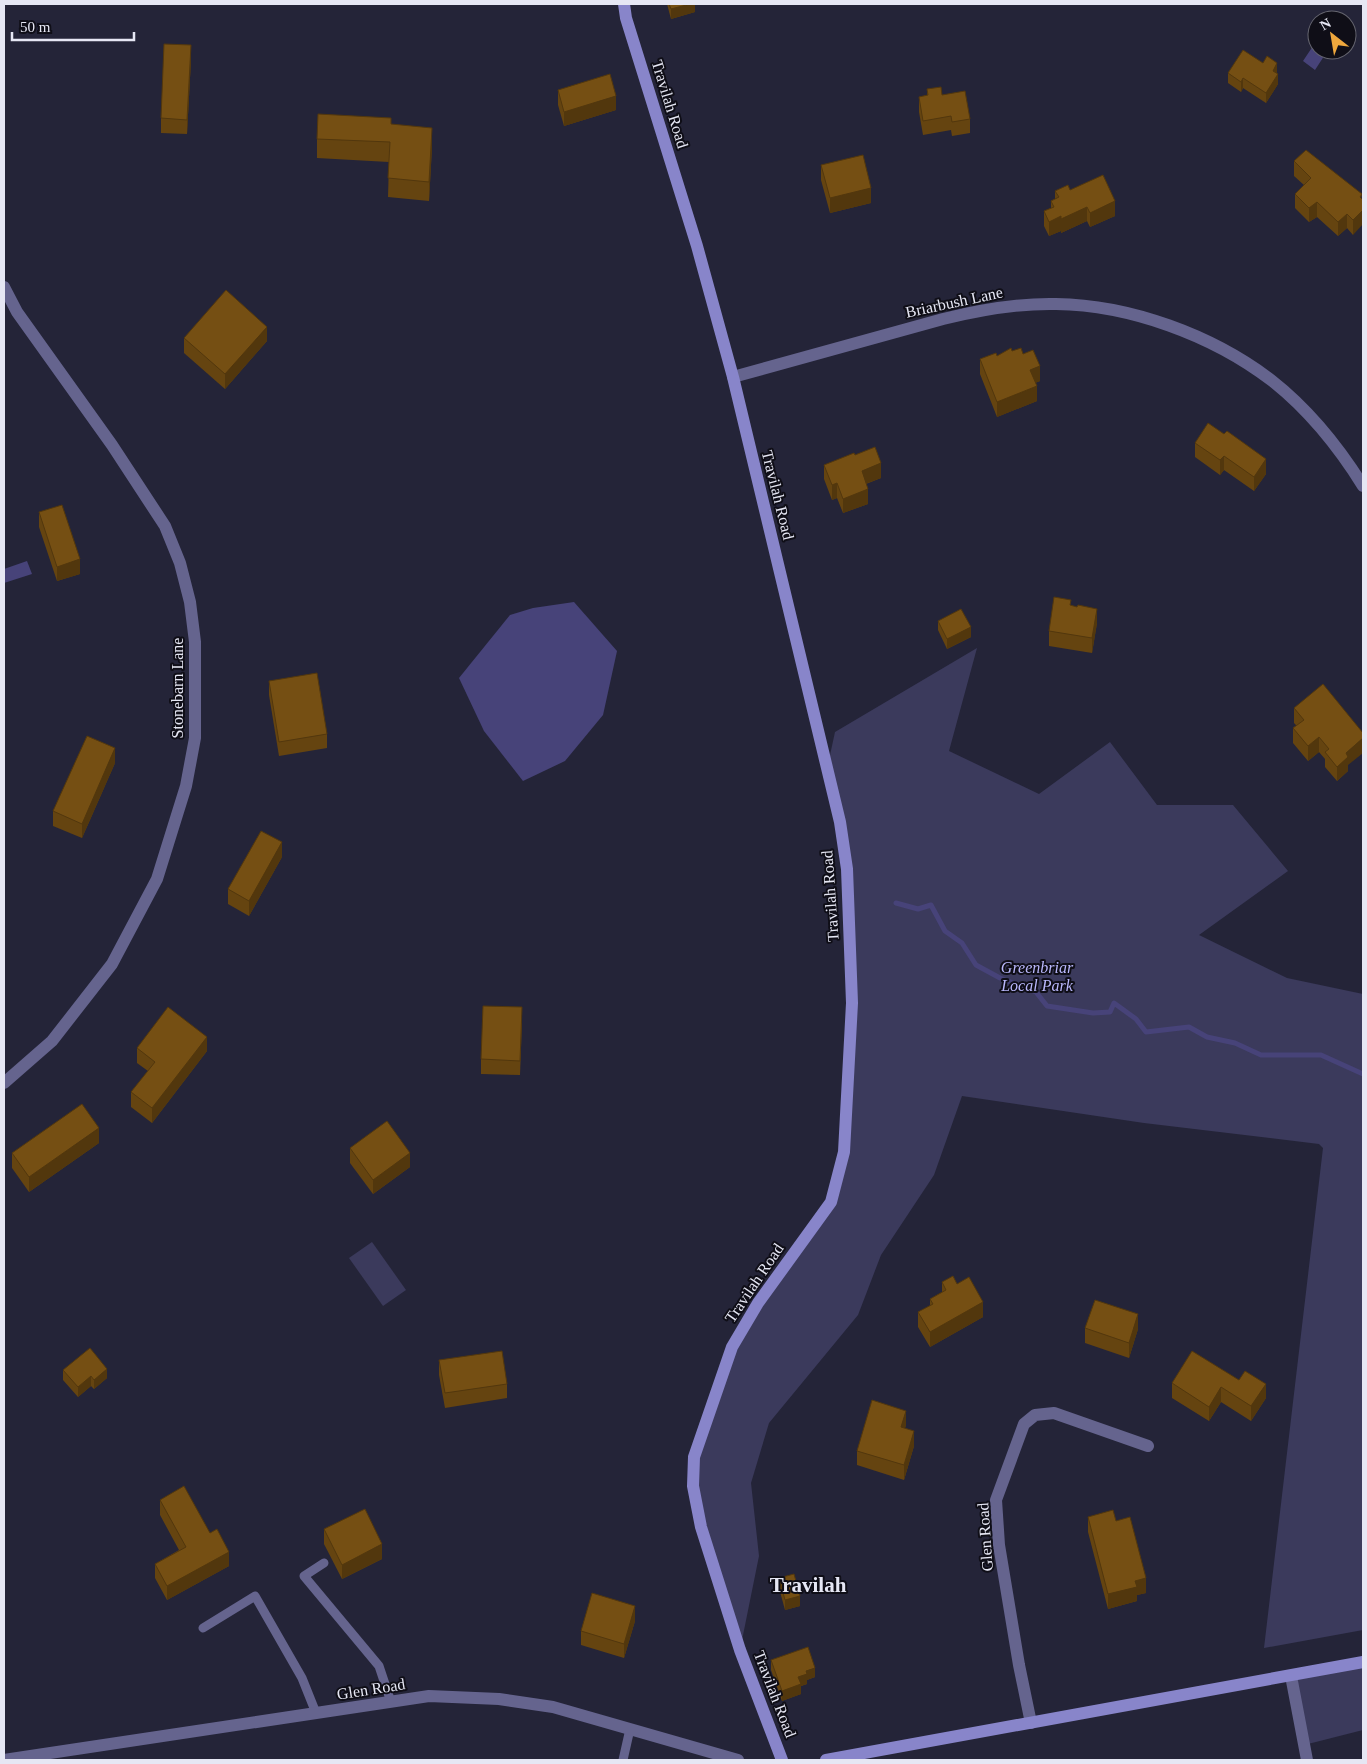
<svg xmlns="http://www.w3.org/2000/svg" width="1367" height="1764" font-family="Georgia,serif">
	<rect width="100%" height="100%" fill="#242438"/>
	<g fill="#3b3a5c">
		<polygon points="977,648 949,751 1039,794 1110,742 1157,805 1233,805 1288,871 1199,935 1287,978 1363,994 1363,1630 1264,1648 1323,1148 1319,1144 1144,1123 962,1096 934,1175 881,1255 858,1315 769,1423 751,1483 759,1556 740,1650 701,1527 694,1457 732,1347 831,1202 844,1152 852,1003 847,869 827,769 835,732"/>
		<polygon points="372,1242 406,1290 383,1306 349,1258"/>
		<polygon points="1363,1662 1363,1730 1304,1745 1291,1676"/>
	</g>
	<g fill="#474379">
		<polygon points="1317,40 1317,50 1328,50 1315,70 1303,61"/>
		<polygon points="27,561 32,574 4,583 4,569"/>
		<polygon points="574,602 617,651 603,715 565,761 523,781 484,731 459,678 510,615 533,608"/>
	</g>
	<g fill="none" stroke-linecap="round" stroke-linejoin="round">
		<polyline stroke="#474379" stroke-width="5" points="896,903 918,909 931,905 945,931 962,943 976,965 1000,978 1036,992 1047,1006 1093,1013 1110,1012 1114,1003 1136,1019 1146,1032 1189,1027 1207,1037 1235,1043 1261,1055 1321,1055 1363,1074"/>
		<g stroke="#65648e" stroke-width="9">
			<polyline points="324,1563 304,1576 379,1666 391,1702"/>
			<polyline points="203,1628 255,1596 302,1678 316,1713"/>
			<polyline points="623,1760 630,1729"/>
		</g>
		<g stroke="#65648e" stroke-width="12">
			<polyline points="4,287 17,312 112,445 165,526 180,563 190,602 195,642 195,738 186,786 157,879 112,964 52,1041 4,1083"/>
			<path d="M733,377L943,319C980,310 1017,303 1056,304C1130,305 1212,335 1271,380C1308,409 1338,446 1363,486"/>
			<polyline points="1291,1676 1307,1760"/>
			<polyline points="1031,1723 1019,1665 999,1545 996,1500 1024,1424 1035,1415 1054,1413 1148,1446"/>
		</g>
		<polyline stroke="#65648e" stroke-width="12" points="4,1760 429,1696 499,1699 553,1707 738,1760"/>
		<g stroke="#8885ca" stroke-width="12">
			<polyline points="624,4 626,18 697,246 733,377 840,822 847,869 852,1003 844,1152 831,1202 758,1303 732,1347 694,1457 693,1486 701,1527 740,1650 782,1760"/>
			<polyline points="826,1760 1363,1662"/>
		</g>
	</g>
	<g fill="#654410">
		<polygon points="667,4 695,4 695,12 671,19"/>
		<polygon points="191,60 187,134 161,133 161,118"/>
		<polygon points="1228,73 1277,73 1278,84 1266,103 1243,88 1241,92 1228,83"/>
		<polygon points="927,89 942,95 970,119 970,133 952,136 951,130 923,135 919,112 919,97 927,95"/>
		<polygon points="558,90 616,110 564,126 558,105"/>
		<polygon points="391,124 432,147 429,201 388,197 389,162 317,158 317,139"/>
		<polygon points="1294,161 1362,194 1353,235 1347,228 1338,236 1317,217 1309,222 1295,208 1295,194 1304,185 1294,176"/>
		<polygon points="821,165 871,203 830,213 821,180"/>
		<polygon points="1070,190 1115,216 1090,227 1087,221 1061,233 1061,231 1049,236 1044,226 1044,211 1051,208 1051,201 1055,199 1055,191"/>
		<polygon points="184,338 267,341 225,389 184,353"/>
		<polygon points="1012,351 1023,354 1040,381 1035,383 1037,401 997,417 980,374 980,359 997,356"/>
		<polygon points="1195,443 1266,474 1254,491 1224,470 1220,475 1195,457"/>
		<polygon points="824,465 881,478 866,484 868,504 843,513 837,498 832,500 824,479"/>
		<polygon points="39,512 80,574 57,581 39,527"/>
		<polygon points="1071,606 1097,623 1092,653 1049,646 1049,631"/>
		<polygon points="938,621 971,637 947,649 938,630"/>
		<polygon points="269,681 327,734 327,748 279,756 269,695"/>
		<polygon points="1294,708 1348,765 1348,771 1337,781 1325,767 1325,759 1319,752 1308,761 1293,743 1293,728 1297,726 1294,723"/>
		<polygon points="115,763 82,838 53,826 53,811"/>
		<polygon points="282,857 249,916 228,904 228,889"/>
		<polygon points="522,1022 520,1075 481,1074 481,1059"/>
		<polygon points="137,1048 207,1051 152,1123 131,1107 131,1092 148,1071 137,1063"/>
		<polygon points="99,1143 29,1192 12,1168 12,1153"/>
		<polygon points="350,1148 410,1167 373,1194 350,1163"/>
		<polygon points="942,1282 957,1284 983,1317 930,1347 918,1327 918,1312 930,1306 930,1299 942,1292"/>
		<polygon points="1085,1328 1138,1329 1129,1358 1085,1343"/>
		<polygon points="439,1360 507,1384 507,1398 445,1408 439,1375"/>
		<polygon points="63,1370 107,1378 94,1389 91,1386 78,1397 63,1380"/>
		<polygon points="1239,1380 1266,1398 1251,1421 1221,1402 1209,1421 1172,1398 1172,1383"/>
		<polygon points="906,1425 905,1428 914,1446 904,1480 857,1465 857,1451"/>
		<polygon points="160,1500 210,1533 229,1566 167,1600 155,1578 155,1564 179,1550 160,1515"/>
		<polygon points="1088,1517 1116,1521 1146,1593 1137,1595 1137,1601 1108,1609 1088,1532"/>
		<polygon points="324,1529 382,1559 342,1579 324,1544"/>
		<polygon points="779,1578 800,1606 785,1610 779,1588"/>
		<polygon points="635,1621 624,1658 581,1645 581,1631"/>
		<polygon points="771,1660 815,1677 807,1680 807,1684 801,1686 801,1694 782,1701 771,1670"/>
	</g>
	<g fill="#52370d">
		<polygon points="690,4 695,4 695,12 671,19 671,9"/>
		<polygon points="191,45 191,60 187,134 187,120"/>
		<polygon points="1277,63 1277,73 1273,80 1273,71"/>
		<polygon points="1278,74 1278,84 1266,103 1266,93"/>
		<polygon points="1243,78 1243,88 1241,92 1241,82"/>
		<polygon points="616,96 616,110 564,126 564,112"/>
		<polygon points="432,128 432,147 429,201 429,182"/>
		<polygon points="871,188 871,203 830,213 830,198"/>
		<polygon points="1115,201 1115,216 1090,227 1090,213"/>
		<polygon points="1317,202 1317,217 1309,222 1309,208"/>
		<polygon points="1087,207 1087,221 1061,233 1061,219"/>
		<polygon points="1363,210 1363,224 1353,235 1353,220"/>
		<polygon points="1347,214 1347,228 1338,236 1338,222"/>
		<polygon points="1061,216 1061,231 1049,236 1049,222"/>
		<polygon points="267,327 267,341 225,389 225,374"/>
		<polygon points="1040,366 1040,381 1030,385 1030,370"/>
		<polygon points="1037,386 1037,401 997,417 997,402"/>
		<polygon points="1224,456 1224,470 1220,475 1220,460"/>
		<polygon points="1266,459 1266,474 1254,491 1254,477"/>
		<polygon points="881,463 881,478 862,485 862,471"/>
		<polygon points="837,483 837,498 832,500 832,485"/>
		<polygon points="868,489 868,504 843,513 843,499"/>
		<polygon points="80,559 80,574 57,581 57,567"/>
		<polygon points="1097,609 1097,623 1092,653 1092,638"/>
		<polygon points="971,627 971,637 947,649 947,639"/>
		<polygon points="1319,737 1319,752 1308,761 1308,746"/>
		<polygon points="1363,738 1363,753 1348,765 1348,771 1337,781 1337,767 1346,753"/>
		<polygon points="115,748 115,763 82,838 82,824"/>
		<polygon points="282,842 282,857 249,916 249,901"/>
		<polygon points="207,1037 207,1051 152,1123 152,1108"/>
		<polygon points="99,1128 99,1143 29,1192 29,1177"/>
		<polygon points="410,1153 410,1167 373,1194 373,1180"/>
		<polygon points="983,1302 983,1317 930,1347 930,1332"/>
		<polygon points="1138,1314 1138,1329 1129,1358 1129,1343"/>
		<polygon points="107,1369 107,1378 94,1389 94,1380"/>
		<polygon points="91,1376 91,1386 78,1397 78,1387"/>
		<polygon points="1266,1384 1266,1398 1251,1421 1251,1406"/>
		<polygon points="1221,1387 1221,1402 1209,1421 1209,1407"/>
		<polygon points="906,1411 906,1425 901,1441 901,1427"/>
		<polygon points="914,1431 914,1446 904,1480 904,1465"/>
		<polygon points="382,1544 382,1559 342,1579 342,1565"/>
		<polygon points="229,1552 229,1566 167,1600 167,1586"/>
		<polygon points="1146,1578 1146,1593 1137,1595 1137,1601 1108,1609 1108,1594 1135,1581"/>
		<polygon points="800,1596 800,1606 785,1610 785,1600"/>
		<polygon points="635,1606 635,1621 624,1658 624,1644"/>
		<polygon points="815,1668 815,1677 807,1680 807,1684 801,1686 801,1694 782,1701 782,1691 806,1671"/>
	</g>
	<g fill="#754f13" stroke="#52370d">
		<polygon points="669,4 690,4 671,9"/>
		<polygon points="164,44 191,45 187,120 161,118"/>
		<polygon points="1243,50 1263,63 1267,56 1277,63 1273,71 1278,74 1266,93 1243,78 1241,82 1228,73"/>
		<polygon points="610,74 616,96 564,112 558,90"/>
		<polygon points="941,87 942,95 965,91 970,119 952,122 951,116 923,121 919,97 928,95 927,89"/>
		<polygon points="318,114 391,118 391,124 432,128 429,182 388,178 390,142 317,139"/>
		<polygon points="1306,150 1362,194 1360,197 1363,200 1363,210 1353,220 1347,214 1338,222 1317,202 1309,208 1295,194 1311,178 1294,161"/>
		<polygon points="863,155 871,188 830,198 821,165"/>
		<polygon points="1103,175 1115,201 1090,213 1087,207 1061,219 1061,216 1049,222 1044,211 1054,207 1051,201 1059,197 1055,191 1068,185 1070,190"/>
		<polygon points="226,290 267,327 225,374 184,338"/>
		<polygon points="1011,348 1012,351 1021,348 1023,354 1033,350 1040,366 1030,370 1037,386 997,402 980,359 996,353 997,356"/>
		<polygon points="1208,423 1224,434 1227,431 1266,459 1254,477 1224,456 1220,460 1195,443"/>
		<polygon points="875,447 881,463 862,471 868,489 843,499 837,483 832,485 824,465 854,453 855,455"/>
		<polygon points="62,505 80,559 57,567 39,512"/>
		<polygon points="1054,597 1071,600 1070,605 1077,607 1078,605 1097,609 1092,638 1049,631"/>
		<polygon points="961,609 971,627 947,639 938,621"/>
		<polygon points="317,673 327,734 279,742 269,681"/>
		<polygon points="1323,684 1363,733 1363,738 1346,753 1348,757 1337,767 1325,752 1329,749 1319,737 1308,746 1293,728 1304,720 1294,708"/>
		<polygon points="87,736 115,748 82,824 53,811"/>
		<polygon points="261,831 282,842 249,901 228,889"/>
		<polygon points="483,1006 522,1007 520,1061 481,1059"/>
		<polygon points="168,1007 207,1037 152,1108 131,1092 155,1062 137,1048"/>
		<polygon points="82,1104 99,1128 29,1177 12,1153"/>
		<polygon points="387,1121 410,1153 373,1180 350,1148"/>
		<polygon points="953,1276 957,1284 969,1277 983,1302 930,1332 918,1312 933,1304 930,1299 946,1290 942,1282"/>
		<polygon points="1095,1300 1138,1314 1129,1343 1085,1328"/>
		<polygon points="90,1348 107,1369 94,1380 91,1376 78,1387 63,1370"/>
		<polygon points="502,1351 507,1384 445,1393 439,1360"/>
		<polygon points="1192,1351 1239,1380 1245,1371 1266,1384 1251,1406 1221,1387 1209,1407 1172,1383"/>
		<polygon points="872,1400 906,1411 901,1427 914,1431 904,1465 857,1451"/>
		<polygon points="184,1486 210,1533 217,1529 229,1552 167,1586 155,1564 186,1547 160,1500"/>
		<polygon points="365,1509 382,1544 342,1565 324,1529"/>
		<polygon points="1113,1510 1116,1521 1130,1517 1146,1578 1135,1581 1137,1587 1108,1594 1088,1517"/>
		<polygon points="794,1574 800,1596 785,1600 779,1578"/>
		<polygon points="592,1593 635,1606 624,1644 581,1631"/>
		<polygon points="808,1647 815,1668 806,1671 807,1674 798,1677 801,1684 782,1691 771,1660"/>
	</g>
	<g text-anchor="middle" dominant-baseline="central" stroke-width="4" stroke-linejoin="round" paint-order="stroke">
		<g font-size="16" fill="#e6e7f4" stroke="#0f0e17">
			<text transform="translate(670 104) rotate(73)">Travilah Road</text>
			<text transform="translate(954 302) rotate(-12)">Briarbush Lane</text>
			<text transform="translate(778 495) rotate(76)">Travilah Road</text>
			<text transform="translate(177 688) rotate(-90)">Stonebarn Lane</text>
			<text transform="translate(830 896) rotate(-94)">Travilah Road</text>
			<text transform="translate(754 1283) rotate(-56)">Travilah Road</text>
			<text transform="translate(985 1537) rotate(-94)">Glen Road</text>
			<text transform="translate(371 1689) rotate(-9)">Glen Road</text>
			<text transform="translate(775 1694) rotate(69)">Travilah Road</text>
		</g>
		<g font-size="16" font-style="italic" fill="#bab8fc" stroke="#0f0e17">
			<text x="1037" y="967">Greenbriar<tspan x="1037" dy="18">Local Park</tspan></text>
		</g>
		<g font-size="21" font-weight="bold" fill="#e6e7f4" stroke="#0f0e17">
			<text x="808" y="1585">Travilah</text>
		</g>
	</g>
	<rect width="1367" height="1764" fill="none" stroke="#e6e7f4" stroke-width="10"/>
	<g transform="translate(1332 35) rotate(329)"><circle r="24" fill="#0f0e17" stroke="#65656f"/>
	<path d="M0-4L9 19L0 12L-9 19Z" fill="#eea73d"/>
	<text y="-8" font-size="14" font-weight="bold" text-anchor="middle" fill="#e6e7f4">N</text>
	</g>
	<path d="M12 32v8h122v-8" fill="none" stroke="#e6e7f4" stroke-width="2.5"/>
	<text x="20" y="32" font-size="15" fill="#e6e7f4" stroke="#0f0e17" stroke-width="4" paint-order="stroke">50 m</text>
</svg>
